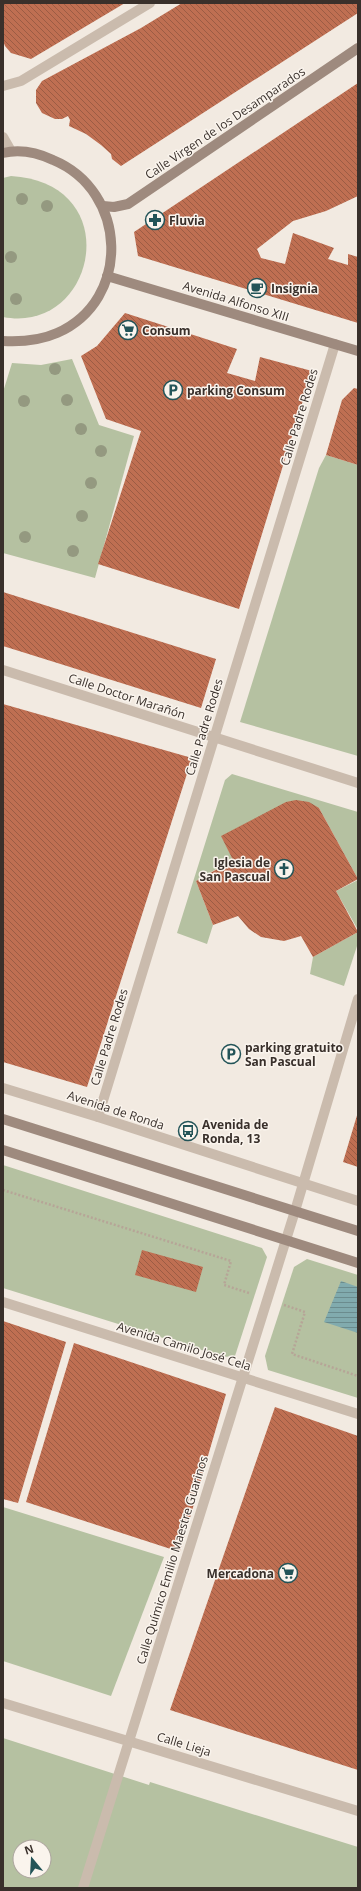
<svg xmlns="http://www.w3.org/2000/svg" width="361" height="1891" font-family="'Open Sans',sans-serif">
	<defs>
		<pattern id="water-rules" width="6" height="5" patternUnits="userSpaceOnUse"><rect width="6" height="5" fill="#81abae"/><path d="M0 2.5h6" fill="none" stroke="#6b8c8e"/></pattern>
		<pattern id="building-back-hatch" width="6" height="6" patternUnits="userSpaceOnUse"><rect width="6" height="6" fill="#bf6f52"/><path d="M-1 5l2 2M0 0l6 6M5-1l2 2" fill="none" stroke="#9c5c44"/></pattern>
	</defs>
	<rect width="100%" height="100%" fill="#f2eae1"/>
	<g fill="#b5c1a1" fill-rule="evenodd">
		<path d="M11,176C128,183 96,335 3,317V178Z"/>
		<polygon points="72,359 99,425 134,436 95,578 3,553 3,392 12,363 41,365"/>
		<polygon points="326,455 358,465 358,756 240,722 319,468"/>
		<polygon points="232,774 358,812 358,879 319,808 196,881 213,925 207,944 177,933 225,780"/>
		<polygon points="358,880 358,930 336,891"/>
		<polygon points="358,932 358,943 344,986 310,974 313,957"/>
		<polygon points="3,1165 262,1248 267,1257 235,1356 224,1357 3,1288"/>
		<polygon points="307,1259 358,1275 358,1398 268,1370 265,1356 294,1267"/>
		<polygon points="3,1507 164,1557 111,1696 3,1661"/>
		<path d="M3,1738L149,1785L150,1782L358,1847V1888H3ZM20,1847H44V1871H20Z"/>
	</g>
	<polygon fill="url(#water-rules)" points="341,1281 358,1287 358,1333 324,1322"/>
	<g fill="url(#building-back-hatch)">
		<polygon points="3,3 125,3 31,59 11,53 5,46 3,41"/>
		<polygon points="182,3 358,3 358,13 121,166 112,159 111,154 101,145 86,134 69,126 70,120 68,116 62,119 55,119 42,113 36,103 36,90 42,81 141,28"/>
		<polygon points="358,83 358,196 326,211 293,221 257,249 261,258 285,264 293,233 334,248 328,259 348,265 348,254 358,257 358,323 138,256 134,232"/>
		<polygon points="125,313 237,349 227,373 255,381 260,357 312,371 239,609 98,564 141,431 106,419 81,356 97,346"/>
		<polygon points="354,388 358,389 358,465 326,455 342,400"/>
		<polygon points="3,592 216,659 201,708 3,646"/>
		<polygon points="3,704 192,758 87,1087 3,1062"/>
		<polygon points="296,800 309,802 319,808 358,879 336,891 358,932 313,957 301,936 284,941 261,937 249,929 238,916 213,925 196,881 233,860 221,836 286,802"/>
		<polygon points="358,1112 358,1167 343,1162"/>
		<polygon points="142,1250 203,1267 196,1292 135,1275"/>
		<polygon points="3,1321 66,1342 18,1503 3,1499"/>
		<polygon points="74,1343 226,1394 180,1552 26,1502"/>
		<polygon points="275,1407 358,1436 358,1770 170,1710"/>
	</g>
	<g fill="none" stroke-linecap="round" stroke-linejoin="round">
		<g stroke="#b6a597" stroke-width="2.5" stroke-dasharray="2 2" stroke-linecap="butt">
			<polyline points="3,1190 231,1261 224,1285 249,1293"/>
			<polyline points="284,1305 305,1312 292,1354 358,1376"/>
		</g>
		<g stroke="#cabbad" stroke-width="10">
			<polyline points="3,86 21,81 150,3"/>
			<polyline points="3,137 11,151"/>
			<polyline points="3,670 358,783"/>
			<polyline points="3,1088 98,1117 358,1201"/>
			<polyline points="98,1117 335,344"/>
			<polyline points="3,1302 358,1414"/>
			<polyline points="3,1703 358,1811"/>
			<polyline points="83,1888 295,1211 358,999"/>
		</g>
		<g stroke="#9e8a7e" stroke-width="10">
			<path d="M3,153C20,149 38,153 53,160C128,191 132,300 57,333C39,341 22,342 3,341"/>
			<polyline points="103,206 114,207 128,204 358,48"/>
			<polyline points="107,276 358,351"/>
			<polyline points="3,1119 358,1231"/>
			<polyline points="3,1150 358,1263"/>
		</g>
	</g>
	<g fill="#949980">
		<circle cx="22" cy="199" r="6"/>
		<circle cx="47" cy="206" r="6"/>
		<circle cx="11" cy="257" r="6"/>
		<circle cx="16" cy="299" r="6"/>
		<circle cx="55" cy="369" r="6"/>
		<circle cx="67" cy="400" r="6"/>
		<circle cx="24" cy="401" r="6"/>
		<circle cx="81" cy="429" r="6"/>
		<circle cx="101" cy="451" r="6"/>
		<circle cx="91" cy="483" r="6"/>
		<circle cx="82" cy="516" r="6"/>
		<circle cx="25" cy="537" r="6"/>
		<circle cx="73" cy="551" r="6"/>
	</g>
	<defs>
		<g id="pharmacy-ring" transform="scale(1)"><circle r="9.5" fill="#faf4ed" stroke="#235458" stroke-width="1.5"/><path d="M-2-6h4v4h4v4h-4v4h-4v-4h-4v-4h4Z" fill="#235458"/></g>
		<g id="cafe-ring" transform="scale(1)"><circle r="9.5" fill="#faf4ed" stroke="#235458" stroke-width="1.5"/><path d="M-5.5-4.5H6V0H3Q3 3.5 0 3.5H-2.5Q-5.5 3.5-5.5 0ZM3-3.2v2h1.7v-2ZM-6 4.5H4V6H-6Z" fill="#235458"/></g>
		<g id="supermarket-ring" transform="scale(1)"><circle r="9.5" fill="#faf4ed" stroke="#235458" stroke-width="1.5"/><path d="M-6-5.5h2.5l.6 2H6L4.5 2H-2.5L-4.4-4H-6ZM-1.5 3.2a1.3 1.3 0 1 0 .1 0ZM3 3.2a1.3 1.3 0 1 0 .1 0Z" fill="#235458"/></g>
		<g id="parking-ring" transform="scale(1)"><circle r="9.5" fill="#faf4ed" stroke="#235458" stroke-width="1.5"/><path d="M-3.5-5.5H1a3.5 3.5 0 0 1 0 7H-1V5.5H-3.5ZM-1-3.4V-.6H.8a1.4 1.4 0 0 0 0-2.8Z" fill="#235458"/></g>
		<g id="church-ring" transform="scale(1)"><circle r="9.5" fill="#faf4ed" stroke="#235458" stroke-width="1.5"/><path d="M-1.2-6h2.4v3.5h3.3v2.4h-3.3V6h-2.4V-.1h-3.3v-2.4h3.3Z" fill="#235458"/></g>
		<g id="bus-ring" transform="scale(1)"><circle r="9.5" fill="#faf4ed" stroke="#235458" stroke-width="1.5"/><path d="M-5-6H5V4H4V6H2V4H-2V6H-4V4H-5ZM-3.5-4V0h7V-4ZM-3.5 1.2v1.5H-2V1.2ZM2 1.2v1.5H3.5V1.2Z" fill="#235458"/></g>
	</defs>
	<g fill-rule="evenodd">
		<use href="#pharmacy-ring" x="155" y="220"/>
		<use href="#cafe-ring" x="257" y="288"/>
		<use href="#supermarket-ring" x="128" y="330"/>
		<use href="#parking-ring" x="173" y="390"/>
		<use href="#church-ring" x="284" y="869"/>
		<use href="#parking-ring" x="231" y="1054"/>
		<use href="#bus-ring" x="188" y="1131"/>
		<use href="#supermarket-ring" x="288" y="1573"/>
	</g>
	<g text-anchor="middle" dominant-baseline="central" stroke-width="3" stroke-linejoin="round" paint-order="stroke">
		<g font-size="12" fill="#39302b" stroke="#faf4ed">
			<text transform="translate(225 123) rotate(-34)">Calle Virgen de los Desamparados</text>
			<text transform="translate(236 301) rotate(17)">Avenida Alfonso XIII</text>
			<text transform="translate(299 417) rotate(-73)">Calle Padre Rodes</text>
			<text transform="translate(127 696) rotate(18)">Calle Doctor Marañón</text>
			<text transform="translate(204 727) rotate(-73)">Calle Padre Rodes</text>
			<text transform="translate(109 1037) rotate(-73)">Calle Padre Rodes</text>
			<text transform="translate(116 1110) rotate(18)">Avenida de Ronda</text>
			<text transform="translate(184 1346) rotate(17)">Avenida Camilo José Cela</text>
			<text transform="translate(172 1560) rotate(-73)">Calle Químico Emilio Maestre Guarinos</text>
			<text transform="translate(184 1744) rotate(17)">Calle Lieja</text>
		</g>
		<g font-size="12" font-weight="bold" fill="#39302b" stroke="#faf4ed" text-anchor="start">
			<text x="169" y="220">Fluvia</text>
			<text x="271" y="288">Insignia</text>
			<text x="142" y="330">Consum</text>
			<text x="187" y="390">parking Consum</text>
			<text x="270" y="862" text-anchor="end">Iglesia de<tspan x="270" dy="14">San Pascual</tspan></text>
			<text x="245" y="1047">parking gratuito<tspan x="245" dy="14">San Pascual</tspan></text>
			<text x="202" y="1124">Avenida de<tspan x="202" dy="14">Ronda, 13</tspan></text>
			<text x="274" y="1573" text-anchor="end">Mercadona</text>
		</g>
	</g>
	<rect width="361" height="1891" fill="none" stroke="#39302b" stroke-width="8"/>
	<g transform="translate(32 1859) rotate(342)"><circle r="19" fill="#faf4ed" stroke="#ada69f"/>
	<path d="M0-3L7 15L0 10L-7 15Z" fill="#235458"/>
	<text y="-6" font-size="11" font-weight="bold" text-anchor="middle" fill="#39302b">N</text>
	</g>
</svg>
